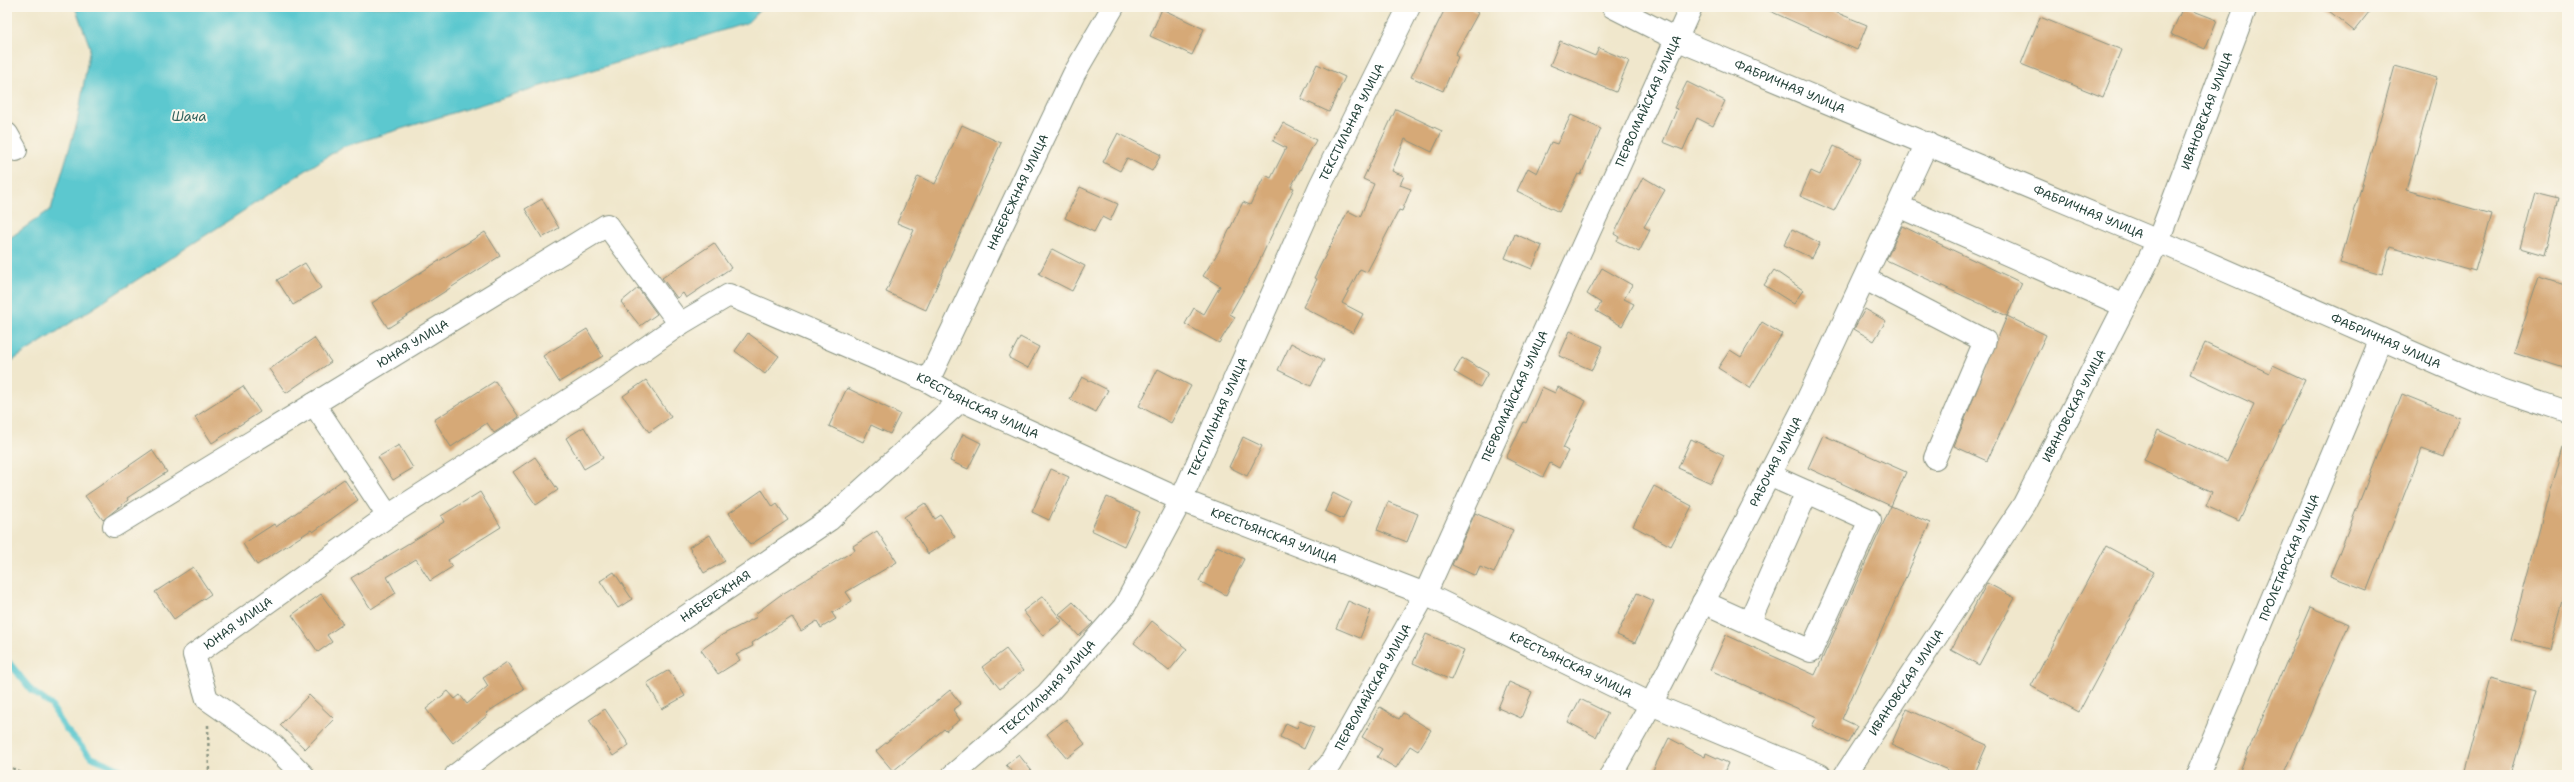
<svg xmlns="http://www.w3.org/2000/svg" width="2574" height="782" font-family="'Shantell Sans',sans-serif">
	<rect width="100%" height="100%" fill="#fbf7ec"/>
	<filter id="ink" filterUnits="userSpaceOnUse"><feTurbulence type="fractalNoise" baseFrequency=".025" numOctaves="2"/><feDisplacementMap in="SourceGraphic" scale="8" xChannelSelector="R" yChannelSelector="G"/><feConvolveMatrix kernelMatrix="1 2 1 2 8 2 1 2 1" color-interpolation-filters="sRGB"/></filter>
	<filter id="wash" filterUnits="userSpaceOnUse"><feTurbulence type="fractalNoise" baseFrequency=".012" numOctaves="4" result="noise"/><feDisplacementMap in="SourceGraphic" scale="16" xChannelSelector="R" yChannelSelector="G"/><feGaussianBlur stdDeviation="0.9" result="paint"/><feColorMatrix in="noise" values="0 0 0 0 0 0 0 0 0 0 0 0 0 0 0 0 0 1.4 0 .05"/><feComposite in="paint" operator="in"/></filter>
	<g filter="url(#wash)">
		<rect width="100%" height="100%" fill="#f0e7cc"/>
		<polygon fill="#5bc8cf" stroke="#3d8282" points="75,7 763,7 747,23 342,147 7,364 7,240 51,209 77,123 90,47"/>
		<g fill="none" stroke-linecap="round" stroke-linejoin="round">
			<g stroke="#5bc8cf" stroke-width="6">
				<polyline points="7,622 9,626 7,633"/>
				<polyline points="7,660 32,691 51,705 65,728 91,757 135,775"/>
			</g>
		</g>
		<g id="blocks">
			<g fill="#d6a977">
				<polygon points="1446,7 1468,7 1478,13 1455,55 1458,57 1443,91 1411,77"/>
				<polygon points="1761,7 1823,7 1867,25 1857,50"/>
				<polygon points="2183,7 2217,20 2205,49 2171,34"/>
				<polygon points="2324,7 2373,7 2354,31"/>
				<polygon points="1162,9 1204,29 1192,55 1150,36"/>
				<polygon points="2040,17 2122,50 2103,97 2021,64"/>
				<polygon points="1560,41 1595,56 1599,48 1629,61 1616,92 1550,65"/>
				<polygon points="1317,64 1345,77 1329,112 1301,99"/>
				<polygon points="2395,66 2437,78 2406,190 2491,214 2475,271 2390,247 2382,275 2340,263"/>
				<polygon points="1687,82 1725,101 1713,126 1697,118 1683,150 1663,142 1677,109 1674,108"/>
				<polygon points="1396,109 1442,131 1432,152 1405,139 1392,171 1404,176 1400,185 1411,189 1402,211 1399,210 1367,272 1360,269 1342,303 1363,314 1353,333 1303,307 1317,279 1314,278 1348,211 1360,217 1374,184 1363,179"/>
				<polygon points="1571,115 1601,129 1581,175 1578,174 1559,212 1517,191 1528,168 1537,173 1551,142 1557,144"/>
				<polygon points="1283,123 1316,140 1291,187 1294,188 1256,268 1230,314 1235,317 1219,343 1185,324 1194,308 1204,314 1220,286 1203,276 1219,251 1243,202 1250,205 1265,175 1271,178 1286,148 1273,141"/>
				<polygon points="962,125 1001,143 926,310 886,292 914,230 897,223 918,176 935,184"/>
				<polygon points="1118,133 1161,155 1152,171 1127,158 1120,171 1103,162"/>
				<polygon points="1834,146 1861,159 1834,211 1800,196 1811,171 1820,175"/>
				<polygon points="1643,177 1665,190 1644,227 1650,230 1639,252 1617,241 1619,237 1614,234"/>
				<polygon points="1080,187 1118,204 1110,221 1102,217 1094,232 1065,218"/>
				<polygon points="2535,192 2559,198 2544,255 2520,248"/>
				<polygon points="542,199 559,228 542,238 525,209"/>
				<polygon points="1902,226 2022,283 2007,316 1886,260"/>
				<polygon points="1792,229 1820,243 1812,258 1784,245"/>
				<polygon points="485,232 500,256 388,328 372,303"/>
				<polygon points="1515,234 1542,246 1532,269 1505,258"/>
				<polygon points="714,243 731,268 686,298 683,293 677,298 662,278"/>
				<polygon points="1052,249 1085,266 1072,291 1039,274"/>
				<polygon points="305,263 321,288 293,305 277,280"/>
				<polygon points="1602,268 1632,285 1624,299 1634,304 1622,326 1596,311 1601,303 1587,294"/>
				<polygon points="1774,270 1803,290 1794,304 1764,285"/>
				<polygon points="2539,277 2567,286 2567,369 2514,352"/>
				<polygon points="638,288 657,314 640,326 621,302"/>
				<polygon points="1865,309 1886,321 1874,341 1854,329"/>
				<polygon points="2007,316 2046,335 1987,461 1954,446"/>
				<polygon points="1762,322 1782,334 1750,388 1718,368 1730,350 1741,357"/>
				<polygon points="587,329 603,356 559,382 543,356"/>
				<polygon points="1570,331 1603,346 1592,370 1559,356"/>
				<polygon points="748,333 779,356 765,374 735,351"/>
				<polygon points="1020,337 1039,347 1028,368 1009,358"/>
				<polygon points="314,338 331,362 286,393 269,369"/>
				<polygon points="1291,343 1324,360 1311,386 1278,370"/>
				<polygon points="2205,343 2269,373 2273,365 2305,380 2239,521 2206,506 2212,492 2144,460 2158,430 2227,462 2254,404 2190,374"/>
				<polygon points="1462,358 1488,373 1480,387 1454,372"/>
				<polygon points="1158,369 1191,386 1171,423 1139,406"/>
				<polygon points="1082,377 1108,390 1096,412 1070,399"/>
				<polygon points="646,380 671,417 649,432 623,396"/>
				<polygon points="495,381 519,417 494,433 487,423 451,447 434,420"/>
				<polygon points="243,386 260,412 212,443 195,417"/>
				<polygon points="1542,387 1555,393 1558,387 1586,401 1563,448 1568,451 1559,468 1550,463 1543,477 1506,458 1524,422 1526,423"/>
				<polygon points="847,388 900,414 890,434 871,425 863,442 829,426"/>
				<polygon points="2402,394 2459,417 2443,457 2422,449 2367,590 2330,576"/>
				<polygon points="584,427 603,458 584,469 566,438"/>
				<polygon points="963,434 981,443 968,469 950,461"/>
				<polygon points="1823,435 1906,472 1891,506 1808,468"/>
				<polygon points="1243,437 1262,446 1247,476 1229,467"/>
				<polygon points="1691,439 1724,455 1711,483 1678,468"/>
				<polygon points="399,445 413,468 393,480 378,457"/>
				<polygon points="2562,446 2567,447 2567,586 2550,649 2510,639"/>
				<polygon points="152,450 167,472 127,498 128,500 103,520 85,496"/>
				<polygon points="535,457 558,490 536,505 513,472"/>
				<polygon points="1051,469 1069,477 1049,520 1032,512"/>
				<polygon points="344,479 358,500 313,532 311,530 257,565 243,544 274,524 276,527"/>
				<polygon points="1654,486 1692,506 1671,546 1633,526"/>
				<polygon points="762,490 773,507 777,504 788,520 750,545 729,513"/>
				<polygon points="480,492 501,527 448,560 452,567 430,581 416,559 387,577 396,593 371,609 351,578 444,522 441,516"/>
				<polygon points="1333,493 1351,502 1343,519 1325,511"/>
				<polygon points="1107,497 1140,512 1124,546 1091,530"/>
				<polygon points="1388,502 1418,514 1407,542 1377,530"/>
				<polygon points="925,503 935,519 941,515 955,537 928,554 904,517"/>
				<polygon points="1891,506 1930,523 1842,719 1857,726 1848,743 1812,726 1817,717 1710,670 1726,635 1815,675"/>
				<polygon points="1475,513 1513,530 1494,573 1480,567 1476,576 1452,565"/>
				<polygon points="877,531 897,562 846,592 852,601 832,613 836,619 821,628 817,621 801,631 792,617 752,643 753,646 736,655 740,660 718,674 701,650 722,635 757,617 755,614 779,596 855,550 853,546"/>
				<polygon points="710,535 725,561 704,573 689,547"/>
				<polygon points="1217,546 1244,559 1226,595 1199,581"/>
				<polygon points="2106,546 2154,572 2079,712 2031,686"/>
				<polygon points="193,567 211,594 174,619 155,592"/>
				<polygon points="614,572 632,599 618,608 600,581"/>
				<polygon points="1987,583 2015,598 1979,665 1951,650"/>
				<polygon points="1637,593 1654,601 1635,643 1617,635"/>
				<polygon points="321,594 343,624 327,635 332,642 318,652 292,615"/>
				<polygon points="1043,596 1062,621 1043,636 1023,611"/>
				<polygon points="1348,601 1371,611 1360,638 1336,628"/>
				<polygon points="1073,602 1093,623 1079,636 1059,614"/>
				<polygon points="2310,607 2349,624 2284,775 2238,775"/>
				<polygon points="1152,621 1187,649 1169,671 1134,643"/>
				<polygon points="1426,634 1464,650 1451,680 1413,663"/>
				<polygon points="1006,649 1023,671 1000,689 982,667"/>
				<polygon points="507,662 524,689 486,713 488,715 453,743 426,709 448,691 455,699 460,695 467,704 488,686 483,678"/>
				<polygon points="669,670 685,696 662,709 647,683"/>
				<polygon points="2490,679 2535,691 2511,775 2464,775"/>
				<polygon points="1509,682 1532,692 1521,718 1498,708"/>
				<polygon points="950,690 961,704 953,710 960,720 946,731 944,729 893,771 876,751"/>
				<polygon points="309,695 334,719 305,749 280,725"/>
				<polygon points="1580,699 1608,713 1596,737 1568,722"/>
				<polygon points="1380,707 1399,719 1403,713 1431,730 1418,751 1410,746 1396,768 1377,757 1382,749 1362,737"/>
				<polygon points="605,709 629,745 613,756 589,720"/>
				<polygon points="1907,709 1987,745 1974,775 1959,775 1891,745"/>
				<polygon points="1066,719 1085,744 1067,758 1047,734"/>
				<polygon points="1300,721 1314,727 1304,749 1280,737 1286,723 1297,728"/>
				<polygon points="1669,738 1705,757 1706,753 1728,763 1723,775 1663,775 1653,770"/>
				<polygon points="1019,755 1035,775 1015,775 1006,765"/>
			</g>
		</g>
	</g>
	<g filter="url(#ink)">
		<use href="#blocks" fill-opacity="0" stroke="#889280" stroke-width="1"/>
		<g fill="none" stroke-linecap="round" stroke-linejoin="round">
			<g stroke="#889280" stroke-width="24">
				<g id="minor">
					<path id="s1" d="M1613,7L1676,39L2158,241L2484,384L2567,412"/>
					<polyline points="7,134 16,150"/>
					<polyline points="1898,206 2125,306"/>
					<polyline points="1873,283 1985,341 1935,458"/>
					<path id="s2" d="M928,381L1074,74L1113,7"/>
					<polyline points="314,404 388,516"/>
					<path id="s3" d="M114,526L607,225L680,324"/>
					<polyline points="1703,602 1811,651 1870,520 1769,475"/>
					<polyline points="1749,623 1807,492"/>
					<path id="s4" d="M303,775L273,745L207,699L194,655L388,516L606,376L680,324L729,295L928,381L961,400L1181,500L1425,594L1651,704L1820,775"/>
					<path id="s5" d="M456,775L495,745L829,520L961,400"/>
					<path id="s6" d="M953,775L1047,694L1124,607L1181,500L1320,186L1409,7"/>
					<path id="s7" d="M1320,775L1330,764L1425,594L1691,7"/>
					<path id="s8" d="M1611,775L1651,704L1805,405L1927,143"/>
					<path id="s9" d="M1845,775L2024,504L2158,241L2246,7"/>
					<path id="s10" d="M2198,775L2381,339"/>
				</g>
			</g>
			<g stroke="#889280" stroke-width="2.5" stroke-dasharray="3 3" stroke-linecap="butt">
				<polyline points="208,725 209,775"/>
				<polyline points="7,765 24,775"/>
			</g>
			<use href="#minor" stroke="#fff" stroke-width="22"/>
		</g>
	</g>
	<g text-anchor="middle" dominant-baseline="central" stroke-width="4" stroke-linejoin="round" paint-order="stroke">
		<g font-size="12" fill="#1f3d34" stroke="#fbf7ec">
			<text stroke="none"><textPath href="#s1" startOffset="194">ФАБРИЧНАЯ УЛИЦА</textPath></text>
			<text stroke="none"><textPath href="#s7" startOffset="751">ПЕРВОМАЙСКАЯ УЛИЦА</textPath></text>
			<text stroke="none"><textPath href="#s9" startOffset="759">ИВАНОВСКАЯ УЛИЦА</textPath></text>
			<text stroke="none"><textPath href="#s6" startOffset="776">ТЕКСТИЛЬНАЯ УЛИЦА</textPath></text>
			<text stroke="none"><textPath href="#s2" startOffset="209">НАБЕРЕЖНАЯ УЛИЦА</textPath></text>
			<text stroke="none"><textPath href="#s1" startOffset="518">ФАБРИЧНАЯ УЛИЦА</textPath></text>
			<text stroke="none"><textPath href="#s1" startOffset="842">ФАБРИЧНАЯ УЛИЦА</textPath></text>
			<text stroke="none"><textPath href="#s3" startOffset="350">ЮНАЯ УЛИЦА</textPath></text>
			<text stroke="none"><textPath href="#s7" startOffset="427">ПЕРВОМАЙСКАЯ УЛИЦА</textPath></text>
			<text stroke="none"><textPath href="#s4" startOffset="1086">КРЕСТЬЯНСКАЯ УЛИЦА</textPath></text>
			<text stroke="none"><textPath href="#s9" startOffset="435">ИВАНОВСКАЯ УЛИЦА</textPath></text>
			<text stroke="none"><textPath href="#s6" startOffset="452">ТЕКСТИЛЬНАЯ УЛИЦА</textPath></text>
			<text stroke="none"><textPath href="#s8" startOffset="354">РАБОЧАЯ УЛИЦА</textPath></text>
			<text stroke="none"><textPath href="#s4" startOffset="1410">КРЕСТЬЯНСКАЯ УЛИЦА</textPath></text>
			<text stroke="none"><textPath href="#s10" startOffset="236">ПРОЛЕТАРСКАЯ УЛИЦА</textPath></text>
			<text stroke="none"><textPath href="#s5" startOffset="315">НАБЕРЕЖНАЯ</textPath></text>
			<text stroke="none"><textPath href="#s4" startOffset="223">ЮНАЯ УЛИЦА</textPath></text>
			<text stroke="none"><textPath href="#s4" startOffset="1734">КРЕСТЬЯНСКАЯ УЛИЦА</textPath></text>
			<text stroke="none"><textPath href="#s9" startOffset="111">ИВАНОВСКАЯ УЛИЦА</textPath></text>
			<text stroke="none"><textPath href="#s7" startOffset="103">ПЕРВОМАЙСКАЯ УЛИЦА</textPath></text>
			<text stroke="none"><textPath href="#s6" startOffset="129">ТЕКСТИЛЬНАЯ УЛИЦА</textPath></text>
		</g>
		<g font-size="13" font-style="italic" fill="#2e605b" stroke="#fbf7ec">
			<text x="189" y="116">Шача</text>
		</g>
	</g>
	<rect width="2574" height="782" fill="none" stroke="#fbf7ec" stroke-width="24"/>
</svg>
